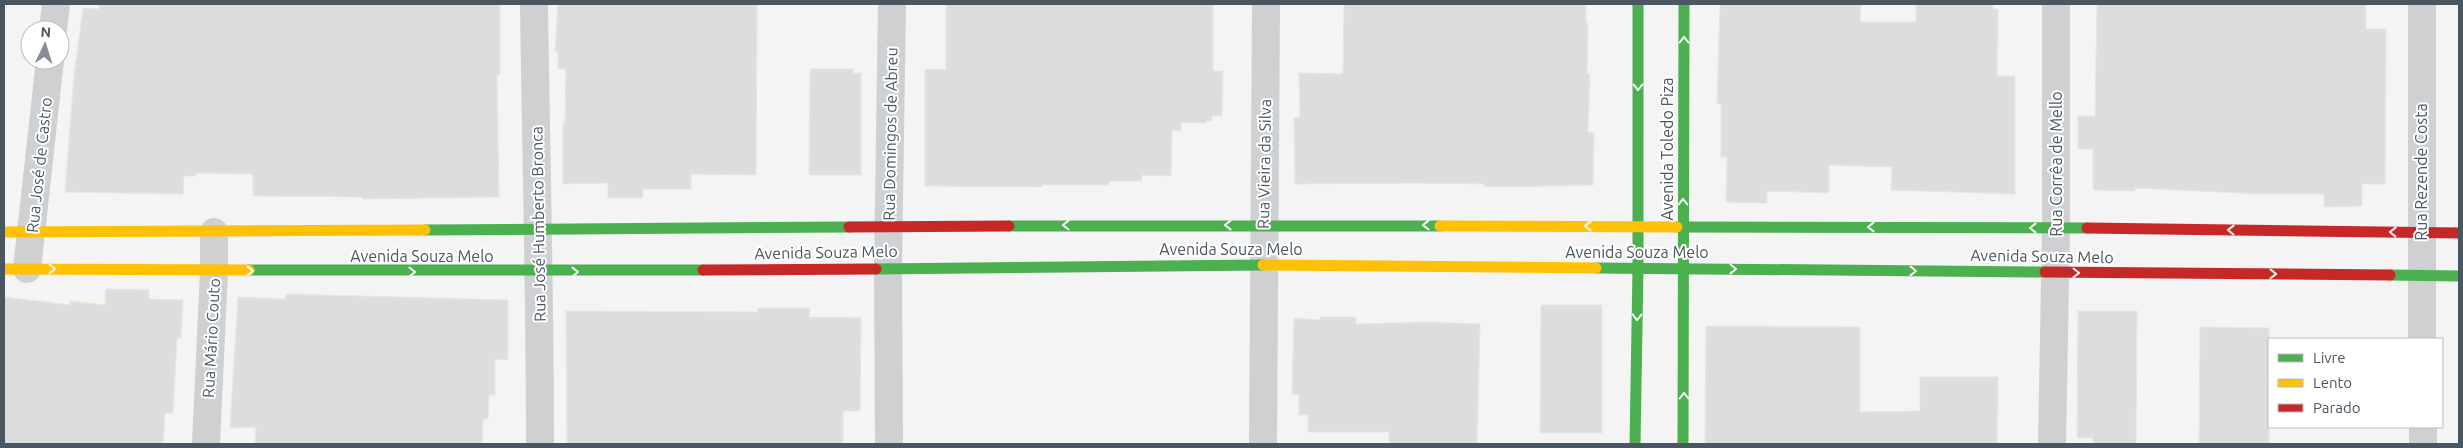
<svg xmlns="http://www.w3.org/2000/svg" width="2463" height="448" font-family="Ubuntu,sans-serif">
	<rect width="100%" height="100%" fill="#f4f4f4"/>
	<g fill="#ddddde" stroke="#e5e6e7">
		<polygon points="99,4 500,4 500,75 497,75 499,197 362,199 362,197 253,196 253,174 196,173 196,176 184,176 183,194 65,192 74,76 83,8 99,9"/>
		<polygon points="558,4 757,4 756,175 691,174 691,189 643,189 643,198 608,198 608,183 563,184 563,123 565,123 566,69 558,69 558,51 555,52"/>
		<polygon points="946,4 1213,4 1213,71 1223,71 1222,116 1212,116 1212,121 1206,121 1206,123 1181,122 1181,131 1172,130 1171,176 1142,175 1142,181 1110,181 1109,185 1042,185 1042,187 925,186 925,69 946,70"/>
		<polygon points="1344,4 1586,4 1586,23 1588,23 1587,74 1590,74 1588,132 1594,133 1593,185 1502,187 1484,186 1484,184 1413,183 1295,184 1294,118 1300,117 1299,73 1343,74"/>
		<polygon points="1720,4 1861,4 1860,22 1916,22 1916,4 1993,4 1993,9 1998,9 1997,76 2015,76 2015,194 1891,190 1892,167 1829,165 1829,193 1767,191 1767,203 1726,202 1727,157 1721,157 1721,104 1717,104"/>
		<polygon points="2097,4 2366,4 2366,29 2386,29 2385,184 2362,184 2362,206 2324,207 2324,194 2261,194 2135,188 2135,191 2093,190 2093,149 2078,149 2078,116 2095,116"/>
		<polygon points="810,69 854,69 853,73 861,73 861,175 809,175"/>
		<polygon points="106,289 149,290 149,299 183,300 181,338 177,338 173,414 165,413 163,444 4,444 4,297 70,305 70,301 105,305"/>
		<polygon points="286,294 508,300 508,360 495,359 495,395 489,395 488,419 483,419 482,444 255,444 256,427 230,428 238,297 286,299"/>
		<polygon points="1541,305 1602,305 1602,433 1540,433"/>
		<polygon points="758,308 810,308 809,317 861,318 860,411 843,411 843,444 567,444 566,311 758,312"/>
		<polygon points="2078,311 2137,311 2136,444 2093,444 2093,438 2077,438"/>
		<polygon points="1321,317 1356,317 1356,324 1427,322 1480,324 1477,444 1389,444 1389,432 1308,432 1308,415 1299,415 1299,395 1292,394 1294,318 1320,320"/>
		<polygon points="1706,326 1860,327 1860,412 1920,411 1920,377 1998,377 1997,444 1705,444"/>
		<polygon points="2200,327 2269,328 2269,444 2199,444"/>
	</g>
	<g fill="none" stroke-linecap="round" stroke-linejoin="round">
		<g stroke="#ced0d2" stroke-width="28">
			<path d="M534,4C536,151 540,297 540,444"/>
			<polyline points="2422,4 2422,339"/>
			<polyline points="53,30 56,4"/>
			<polyline points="27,269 50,60"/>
			<polyline points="2423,427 2423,444"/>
			<polyline points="206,444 214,271 214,232"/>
			<polyline points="889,444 888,267 892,4"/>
			<polyline points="1263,444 1266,4"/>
			<polyline points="2052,444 2056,228 2056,4"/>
		</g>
		<g stroke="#4caf50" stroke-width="11">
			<polyline points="1009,226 1440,226"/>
			<polyline points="1677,227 2087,228"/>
			<polyline points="425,230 849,227"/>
			<polyline points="1596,268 2045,272"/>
			<polyline points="876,269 1263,265"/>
			<polyline points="249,270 703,270"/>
			<polyline points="2390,275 2459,276"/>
			<polyline points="1635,444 1638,268 1638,4"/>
			<polyline points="1683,444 1684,4"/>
		</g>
		<g stroke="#ffc107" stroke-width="11">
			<polyline points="1440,226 1677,227"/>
			<polyline points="4,232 425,230"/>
			<polyline points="1263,265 1596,268"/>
			<polyline points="4,269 249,270"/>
		</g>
		<g stroke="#c62828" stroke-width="11">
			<polyline points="849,227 1009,226"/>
			<polyline points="2087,228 2459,233"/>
			<polyline points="703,270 876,269"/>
			<polyline points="2045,272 2390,275"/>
		</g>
	</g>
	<defs><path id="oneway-chevron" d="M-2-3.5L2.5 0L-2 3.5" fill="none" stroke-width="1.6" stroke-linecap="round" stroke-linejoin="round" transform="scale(1.25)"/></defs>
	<g stroke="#f6fbf6">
		<use href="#oneway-chevron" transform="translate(1684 40) rotate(-90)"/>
		<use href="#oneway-chevron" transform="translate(1638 87) rotate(90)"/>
		<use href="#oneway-chevron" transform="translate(1683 202) rotate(-90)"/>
		<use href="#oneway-chevron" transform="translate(1066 225) rotate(180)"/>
		<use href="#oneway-chevron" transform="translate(1228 225) rotate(180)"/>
		<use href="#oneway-chevron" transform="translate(1426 225) rotate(-180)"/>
		<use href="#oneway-chevron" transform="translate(1588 226) rotate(-180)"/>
		<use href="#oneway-chevron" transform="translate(1871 227) rotate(-180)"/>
		<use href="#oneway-chevron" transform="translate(2033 228) rotate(-180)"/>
		<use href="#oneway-chevron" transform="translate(2231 230) rotate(-179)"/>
		<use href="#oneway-chevron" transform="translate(2393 232) rotate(-179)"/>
		<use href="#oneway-chevron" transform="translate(52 269) rotate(1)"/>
		<use href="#oneway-chevron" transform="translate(1733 269) rotate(1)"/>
		<use href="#oneway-chevron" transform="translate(250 271)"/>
		<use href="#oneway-chevron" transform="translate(1913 271) rotate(1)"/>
		<use href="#oneway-chevron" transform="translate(412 272)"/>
		<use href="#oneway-chevron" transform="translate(575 272) rotate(-1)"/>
		<use href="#oneway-chevron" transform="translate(2076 273) rotate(1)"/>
		<use href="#oneway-chevron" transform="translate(2273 274) rotate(1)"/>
		<use href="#oneway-chevron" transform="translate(1637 317) rotate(91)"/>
		<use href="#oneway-chevron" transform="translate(1684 396) rotate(-90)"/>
	</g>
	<g text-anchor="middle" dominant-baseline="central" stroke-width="4" stroke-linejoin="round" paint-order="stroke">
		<g font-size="16" fill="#4a5661" stroke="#fff">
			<text transform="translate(890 134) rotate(-89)">Rua Domingos de Abreu</text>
			<text transform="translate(1667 149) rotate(-90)">Avenida Toledo Piza</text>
			<text transform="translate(1264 164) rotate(-89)">Rua Vieira da Silva</text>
			<text transform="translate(2056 164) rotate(-90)">Rua Corrêa de Mello</text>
			<text transform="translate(39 165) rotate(-84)">Rua José de Castro</text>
			<text transform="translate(2421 172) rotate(-90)">Rua Rezende Costa</text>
			<text transform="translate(538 224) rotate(-91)">Rua José Humberto Bronca</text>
			<text x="1231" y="249">Avenida Souza Melo</text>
			<text transform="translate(826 252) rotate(-1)">Avenida Souza Melo</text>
			<text x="1637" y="252">Avenida Souza Melo</text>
			<text x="422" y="256">Avenida Souza Melo</text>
			<text transform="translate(2042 256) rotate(1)">Avenida Souza Melo</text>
			<text transform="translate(211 338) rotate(-87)">Rua Mário Couto</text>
		</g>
	</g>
	<rect width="2463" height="448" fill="none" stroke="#4a5661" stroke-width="10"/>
	<rect x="2268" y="338" width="175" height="90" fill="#ffffff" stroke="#b7bbc0"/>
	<rect x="2278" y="354" width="25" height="8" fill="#4caf50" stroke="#b7bbc0"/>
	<text x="2313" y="363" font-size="15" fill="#4a5661">Livre</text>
	<rect x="2278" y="379" width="25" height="8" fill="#ffc107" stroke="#b7bbc0"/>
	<text x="2313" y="388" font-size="15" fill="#4a5661">Lento</text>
	<rect x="2278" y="404" width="25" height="8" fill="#c62828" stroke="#b7bbc0"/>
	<text x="2313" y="413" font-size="15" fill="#4a5661">Parado</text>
	<g transform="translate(45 45) rotate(4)"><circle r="24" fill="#ffffff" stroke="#b7bbc0"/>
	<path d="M0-4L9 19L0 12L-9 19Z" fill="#868d94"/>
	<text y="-8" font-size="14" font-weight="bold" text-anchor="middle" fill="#4a5661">N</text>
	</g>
</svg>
